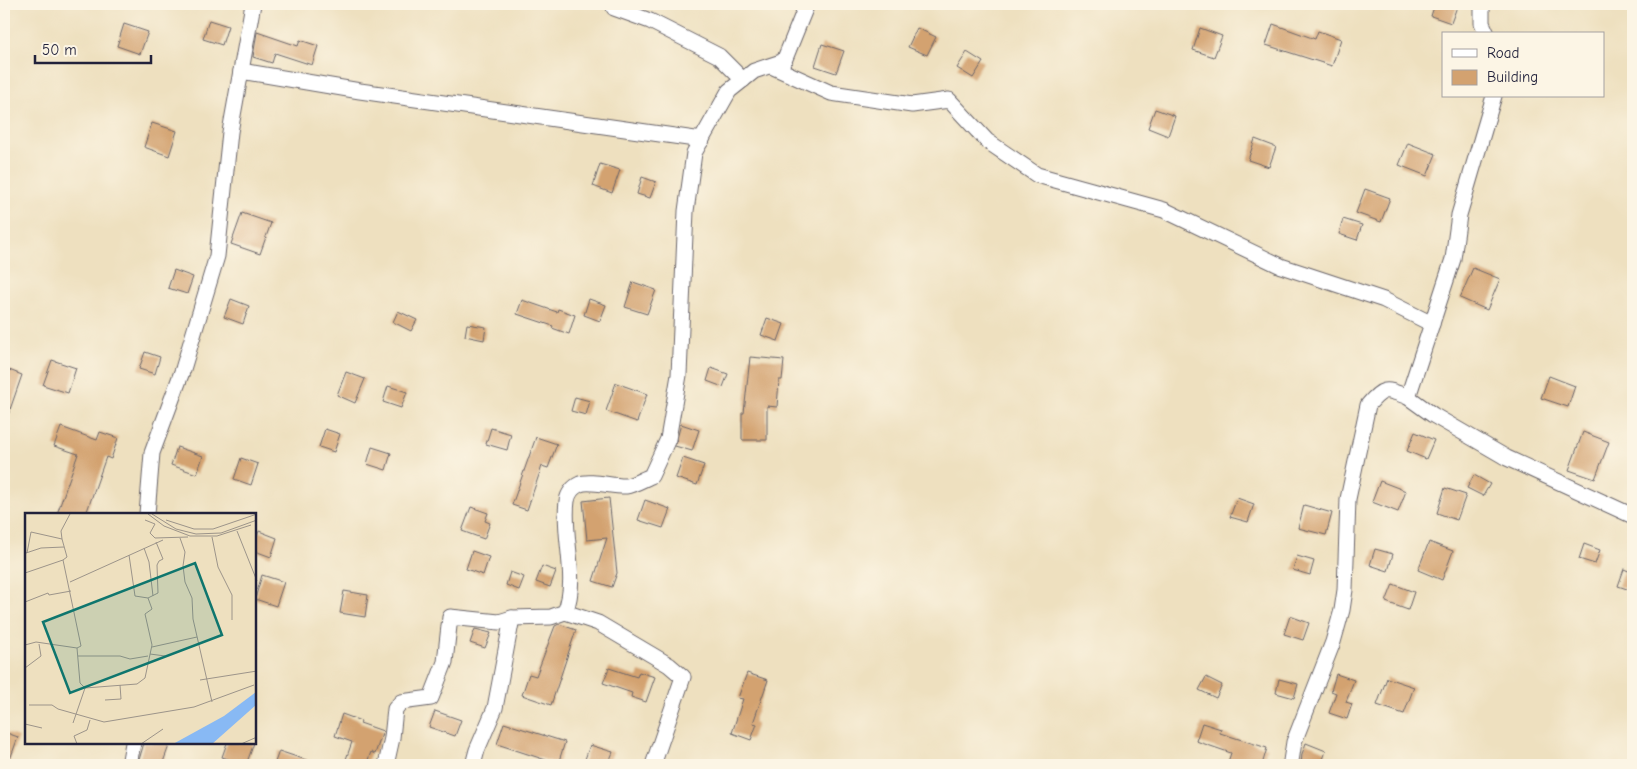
<svg xmlns="http://www.w3.org/2000/svg" width="1637" height="769" font-family="'Comic Neue',sans-serif">
	<rect width="100%" height="100%" fill="#fcf5e5"/>
	<filter id="ink" filterUnits="userSpaceOnUse"><feTurbulence type="fractalNoise" baseFrequency=".02" numOctaves="2"/><feDisplacementMap in="SourceGraphic" scale="10" xChannelSelector="R" yChannelSelector="G"/><feConvolveMatrix kernelMatrix="1 2 1 2 8 2 1 2 1" color-interpolation-filters="sRGB"/></filter>
	<filter id="wash" filterUnits="userSpaceOnUse"><feTurbulence type="fractalNoise" baseFrequency=".0096" numOctaves="4" result="noise"/><feDisplacementMap in="SourceGraphic" scale="20" xChannelSelector="R" yChannelSelector="G"/><feGaussianBlur stdDeviation="1.12" result="paint"/><feColorMatrix in="noise" values="0 0 0 0 0 0 0 0 0 0 0 0 0 0 0 0 0 1.4 0 .05"/><feComposite in="paint" operator="in"/></filter>
	<g filter="url(#wash)">
		<rect width="100%" height="100%" fill="#eee0bf"/>
		<g id="blocks">
			<g fill="#d3a270">
				<polygon points="1435,4 1458,4 1451,23 1431,16"/>
				<polygon points="209,20 228,26 222,45 203,39"/>
				<polygon points="124,24 148,32 140,54 117,46"/>
				<polygon points="1273,24 1315,39 1318,31 1341,39 1332,66 1266,45"/>
				<polygon points="917,28 936,37 927,55 908,47"/>
				<polygon points="1200,28 1222,36 1214,57 1193,50"/>
				<polygon points="257,32 298,46 300,40 318,46 312,65 275,53 272,63 253,57"/>
				<polygon points="822,44 844,51 836,73 815,66"/>
				<polygon points="967,52 983,62 973,78 957,68"/>
				<polygon points="1155,109 1175,116 1168,136 1148,128"/>
				<polygon points="152,123 177,131 169,156 144,147"/>
				<polygon points="1255,139 1276,147 1269,167 1248,160"/>
				<polygon points="1408,143 1436,154 1427,176 1399,165"/>
				<polygon points="600,164 620,170 612,193 593,186"/>
				<polygon points="642,177 656,182 650,198 637,194"/>
				<polygon points="1365,189 1390,198 1381,222 1356,213"/>
				<polygon points="242,213 271,223 260,254 231,244"/>
				<polygon points="1343,219 1362,225 1357,240 1339,234"/>
				<polygon points="1473,268 1500,279 1487,310 1460,298"/>
				<polygon points="174,270 193,277 187,294 168,288"/>
				<polygon points="633,282 656,290 647,314 625,307"/>
				<polygon points="231,299 249,306 243,324 224,317"/>
				<polygon points="589,299 606,305 600,321 584,315"/>
				<polygon points="522,300 557,312 558,309 575,315 569,334 552,328 553,326 517,314"/>
				<polygon points="398,311 417,320 411,331 393,322"/>
				<polygon points="767,318 784,324 778,341 761,335"/>
				<polygon points="467,324 486,327 484,340 465,336"/>
				<polygon points="145,352 160,357 155,374 139,369"/>
				<polygon points="750,357 784,360 782,380 779,380 777,407 767,406 767,440 742,440 742,413 744,413"/>
				<polygon points="52,360 76,368 68,393 43,385"/>
				<polygon points="4,368 22,375 6,421 4,421"/>
				<polygon points="711,368 728,374 723,387 707,381"/>
				<polygon points="346,372 365,379 355,403 337,395"/>
				<polygon points="1549,376 1575,386 1568,407 1541,398"/>
				<polygon points="616,383 647,394 637,422 606,411"/>
				<polygon points="388,386 407,392 401,408 383,402"/>
				<polygon points="575,397 590,401 586,415 571,411"/>
				<polygon points="681,424 699,430 692,451 675,446"/>
				<polygon points="61,427 97,440 100,432 118,438 111,459 106,457 86,514 57,514 78,454 54,446"/>
				<polygon points="491,428 511,434 507,450 486,444"/>
				<polygon points="325,429 340,434 334,452 319,447"/>
				<polygon points="1415,432 1434,440 1426,459 1407,451"/>
				<polygon points="1583,432 1609,442 1595,479 1569,470"/>
				<polygon points="536,437 557,444 548,468 542,466 527,510 512,505"/>
				<polygon points="177,447 203,456 197,474 171,465"/>
				<polygon points="372,447 391,453 386,470 367,464"/>
				<polygon points="241,458 258,464 251,485 234,479"/>
				<polygon points="683,458 704,465 697,485 676,478"/>
				<polygon points="1474,475 1490,484 1483,496 1467,488"/>
				<polygon points="1380,481 1406,491 1398,512 1372,502"/>
				<polygon points="1445,488 1466,495 1457,520 1437,513"/>
				<polygon points="609,498 617,573 612,587 593,581 607,538 587,540 583,501"/>
				<polygon points="1237,498 1254,504 1248,522 1230,517"/>
				<polygon points="645,500 670,509 663,528 638,520"/>
				<polygon points="1304,505 1332,513 1326,535 1298,528"/>
				<polygon points="471,507 488,513 485,521 490,523 484,539 462,531"/>
				<polygon points="259,531 277,538 271,557 255,551 255,542"/>
				<polygon points="1429,542 1453,551 1442,580 1418,570"/>
				<polygon points="1584,544 1600,550 1595,564 1579,559"/>
				<polygon points="1375,549 1393,554 1388,571 1370,565"/>
				<polygon points="472,551 489,557 483,575 466,569"/>
				<polygon points="1297,556 1314,561 1310,575 1293,570"/>
				<polygon points="542,566 556,571 550,587 536,582"/>
				<polygon points="1624,569 1633,573 1633,591 1618,586"/>
				<polygon points="510,572 524,577 519,590 506,585"/>
				<polygon points="262,575 284,582 276,606 255,599"/>
				<polygon points="1393,584 1414,592 1408,610 1386,602"/>
				<polygon points="344,591 368,595 365,617 340,613"/>
				<polygon points="1290,616 1309,623 1303,640 1284,634"/>
				<polygon points="559,624 576,630 551,705 522,695 529,674 536,676 555,626"/>
				<polygon points="475,629 491,633 485,648 470,643"/>
				<polygon points="609,668 637,677 639,672 655,677 646,702 631,697 632,693 603,683"/>
				<polygon points="747,673 768,680 753,723 757,724 751,740 732,733 743,699 738,698"/>
				<polygon points="1336,674 1354,680 1346,702 1352,704 1347,719 1329,713 1336,693 1331,691"/>
				<polygon points="1206,677 1222,685 1216,698 1199,690"/>
				<polygon points="1387,678 1414,687 1404,714 1377,705"/>
				<polygon points="1279,679 1298,684 1294,698 1276,693"/>
				<polygon points="435,711 461,720 455,736 429,727"/>
				<polygon points="342,714 361,721 360,723 383,731 375,754 371,752 366,765 344,765 352,742 335,736"/>
				<polygon points="504,723 565,742 558,764 497,744"/>
				<polygon points="1202,723 1221,729 1220,733 1267,748 1262,765 1227,765 1231,753 1196,741"/>
				<polygon points="4,732 18,737 8,765 4,765"/>
				<polygon points="144,743 170,743 162,765 154,765 139,760"/>
				<polygon points="227,743 254,743 246,765 222,757"/>
				<polygon points="1306,743 1326,751 1321,765 1301,765 1302,754"/>
				<polygon points="590,745 613,752 608,765 583,765"/>
				<polygon points="279,751 315,763 315,765 274,765"/>
			</g>
		</g>
	</g>
	<g filter="url(#ink)">
		<use href="#blocks" fill-opacity="0" stroke="#696469" stroke-width="1"/>
		<g fill="none" stroke-linecap="round" stroke-linejoin="round">
			<g stroke="#696469" stroke-width="17">
				<g id="street">
					<polyline points="1482,4 1482,23 1487,34"/>
					<polyline points="614,8 650,21 719,56 743,80"/>
					<polyline points="771,66 831,93 912,105 949,100 987,141 1037,175 1164,210 1281,266 1384,300 1432,324"/>
					<polyline points="241,71 360,91 702,140"/>
					<polyline points="1408,397 1433,415 1507,458 1633,516"/>
					<polyline points="147,514 152,453 183,369 217,256 230,132 253,4"/>
					<polyline points="565,612 598,623 669,665 683,677 653,765"/>
					<polyline points="129,765 133,743"/>
					<path d="M386,765L392,738L395,709L401,702L431,698L445,662L450,617L499,622L512,618L551,617L565,612C579,579 562,535 567,501C568,494 573,487 580,484C590,480 615,487 626,486C634,485 643,479 651,476L668,439L679,375L686,211L694,153L729,91L754,71L784,61L807,4"/>
					<polyline points="473,765 477,750 495,708 512,618"/>
					<path d="M1292,765L1291,761L1294,742L1333,642L1342,610L1345,590L1348,499L1368,405C1384,386 1386,389 1408,397L1453,259L1459,215L1494,96"/>
				</g>
			</g>
			<use href="#street" stroke="#fff" stroke-width="15"/>
		</g>
	</g>
	<g transform="translate(25 513)">
		<rect width="231" height="231" fill="#eee0bf"/>
		<path d="M231,179V192L187,231H148L199,203Z" fill="#88b9f4"/>
		<path fill="none" stroke="#9c948a" stroke-width="1" d="M45,1L36,18L37,26L42,44L38,47L56,133L52,135L55,170L60,175L48,210M123,1L139,13L165,23H192L226,12M127,1L151,16L171,21L196,20L232,7M120,7L130,11L125,20L130,25L163,24M141,7L169,16H188L232,1M212,18L232,68M187,24L193,54L207,82V107M155,25L160,39L158,53L160,69L167,85L168,106L187,189M119,35L124,49L128,83M1,40L16,35L39,34M2,40L6,19L37,26M104,42L110,83L123,85M0,60L38,47M45,69L138,27M0,89L23,80L24,82L46,78M0,132L11,129L52,135M127,134L172,124M125,141L140,143M53,143H95L105,146L123,143M0,155L16,143L14,131M175,167L232,158M60,175L112,171L120,165L127,132L120,101L127,96L123,85L133,80L132,52L134,48L138,46L131,29M80,187L96,186L95,172M4,192H27L33,196L79,209L169,194L229,172M0,211L17,215M52,231L49,223L62,217L65,207M116,231L138,216M216,231L232,224"/>
		<path fill="#0f766e" fill-opacity="0.15" stroke="#0f766e" stroke-width="2.5" d="M170,50L197,122L45,180L18,109Z"/>
		<rect width="231" height="231" fill="none" stroke="#22223b" stroke-width="2.5"/>
	</g>
	<rect width="1637" height="769" fill="none" stroke="#fcf5e5" stroke-width="20"/>
	<rect x="1442" y="32" width="162" height="65" fill="#fcf5e5" stroke="#a5a1a1"/>
	<rect x="1452" y="49" width="25" height="8" fill="#ffffff" stroke="#a5a1a1"/>
	<text x="1487" y="58" font-size="15" fill="#22223b">Road</text>
	<rect x="1452" y="70" width="25" height="15" fill="#d3a270" stroke="#a5a1a1"/>
	<text x="1487" y="82" font-size="15" fill="#22223b">Building</text>
	<path d="M35 55v8h116v-8" fill="none" stroke="#22223b" stroke-width="2.5"/>
	<text x="42" y="55" font-size="15" fill="#22223b" stroke="#fcf5e5" stroke-width="4" paint-order="stroke">50 m</text>
</svg>
